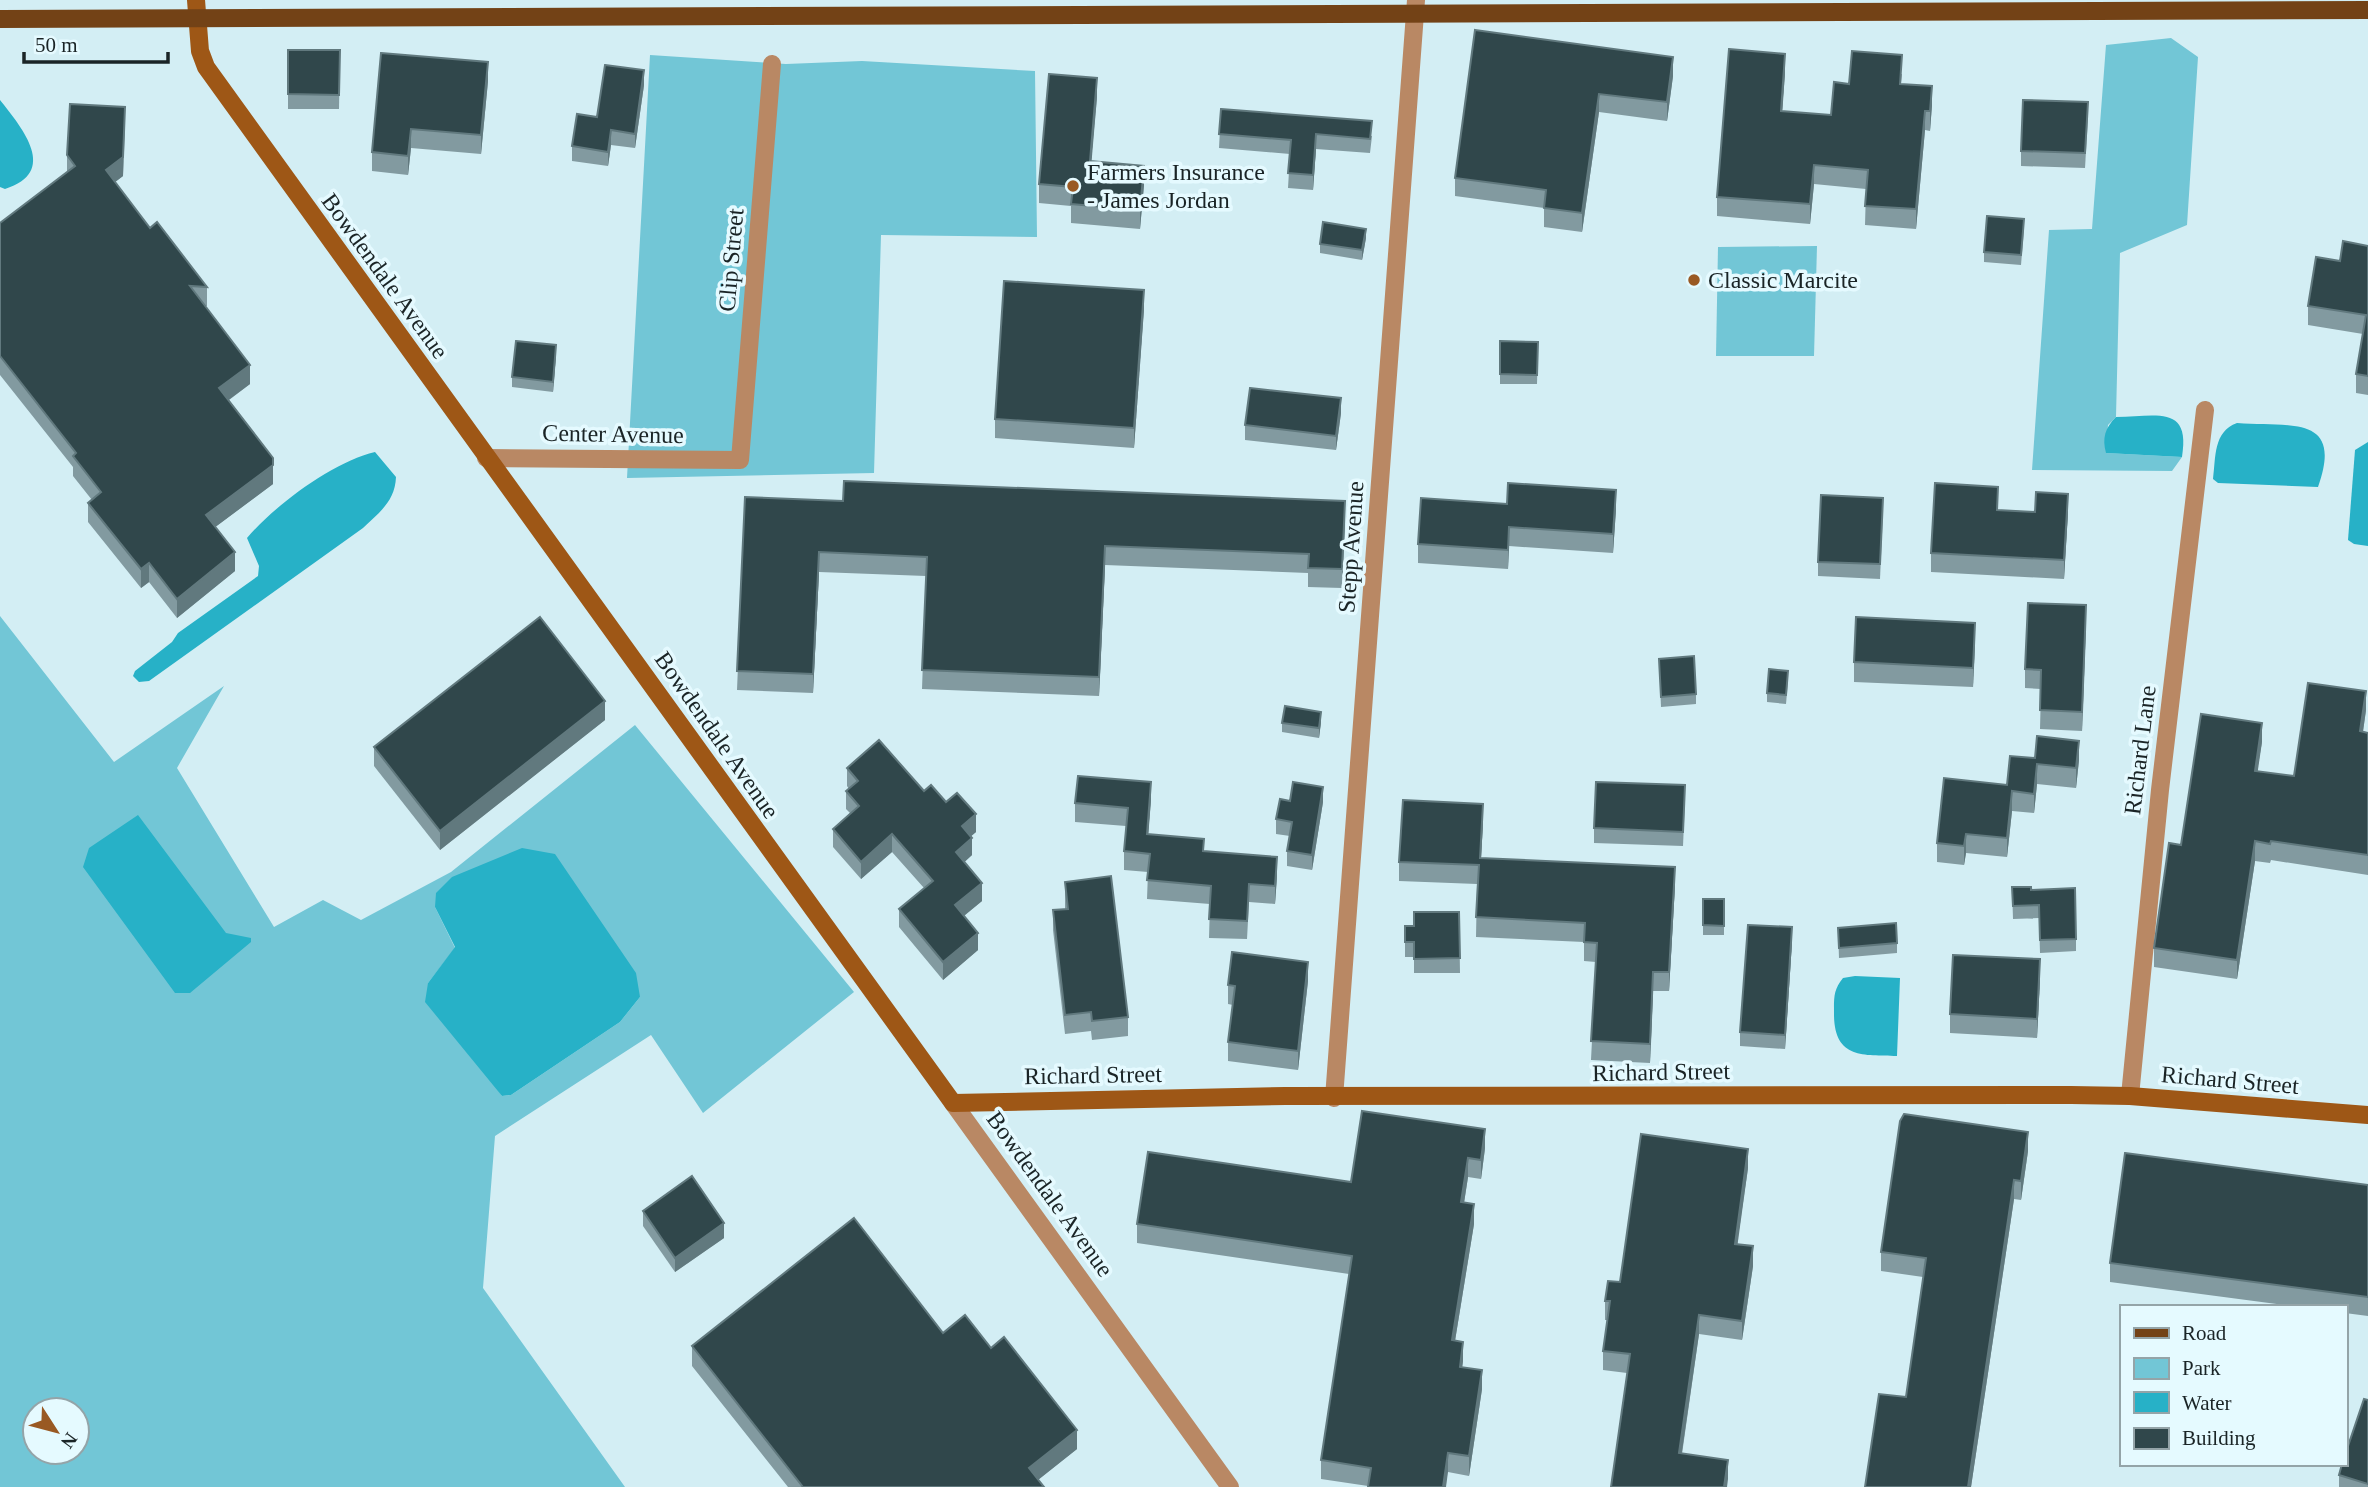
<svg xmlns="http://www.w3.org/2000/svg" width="2368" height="1487" font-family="Georgia,serif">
	<rect width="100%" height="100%" fill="#d3eef4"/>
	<g fill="#72c6d6" fill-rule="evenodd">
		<polygon points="2171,38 2198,57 2187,225 2120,253 2116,417 2108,425 2106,453 2182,457 2172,471 2032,470 2049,230 2092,229 2106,45"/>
		<polygon points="650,55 786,64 862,61 1035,71 1037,237 881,235 874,473 627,478"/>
		<polygon points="1817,246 1814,356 1716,356 1718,247"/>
		<path d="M0,616L114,762L224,686L177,768L274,927L323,900L361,920L451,872L635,725L854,992L703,1113L651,1035L495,1136L483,1288L625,1487H0ZM435,907L640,997L620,1022L511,1095L502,1096L428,983L455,948ZM35,1410H77V1452H35Z"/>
	</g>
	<g fill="#27b1c7">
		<path d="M0,100C23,129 59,172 5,189L0,187Z"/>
		<path d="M2116,417C2155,417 2191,404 2182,457L2106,453C2102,438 2105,428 2116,417Z"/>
		<path d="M2237,423C2290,427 2344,414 2318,487L2218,483L2213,479C2216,457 2213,432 2237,423Z"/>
		<polygon points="2368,442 2368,546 2354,544 2348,540 2355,450"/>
		<path d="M375,452L396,477C395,501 380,512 363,528L149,681L139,682L133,676L135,671L172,642L178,633L258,576L259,566L247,538C275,505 333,462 375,452Z"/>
		<polygon points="138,815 226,933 251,938 251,942 190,993 175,993 83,867 89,848"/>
		<polygon points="522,848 555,854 636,973 640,997 620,1022 511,1095 502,1096 425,1002 428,983 455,947 435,907 436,893 452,877"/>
		<path d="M1855,976L1900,978L1897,1056C1863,1055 1834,1059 1834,1014C1834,999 1833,990 1843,978Z"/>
	</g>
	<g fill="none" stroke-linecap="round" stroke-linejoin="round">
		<g stroke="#b98864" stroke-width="18">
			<polyline points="486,458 740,460 772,64"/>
			<polyline points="2130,1096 2160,790 2205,410"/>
			<polyline points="1334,1098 1416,0"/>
			<polyline points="953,1103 1230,1487"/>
		</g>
		<polyline stroke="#9e5716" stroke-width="18" points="196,0 200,51 206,67 953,1103 1285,1096 2071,1095 2130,1096 2368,1115"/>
		<polyline stroke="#734216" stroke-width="18" points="0,19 2368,10"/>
	</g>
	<g fill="#829aa0">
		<polygon points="1475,30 1673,76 1667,121 1599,112 1582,232 1544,227 1544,208 1455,196 1455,178"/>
		<polygon points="288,50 340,50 339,109 288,109"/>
		<polygon points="1785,73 1782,111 1831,115 1849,84 1902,74 1901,84 1932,105 1930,131 1925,130 1916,229 1865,225 1866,189 1814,184 1810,224 1717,216 1717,197"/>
		<polygon points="488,81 481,154 411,148 408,175 372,171 372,152"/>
		<polygon points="644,85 635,148 611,145 608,166 572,161 572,146 597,117"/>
		<polygon points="1097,97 1091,161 1144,185 1140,229 1071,223 1071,206 1039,203 1039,184"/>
		<polygon points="1221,109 1372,136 1370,153 1316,149 1313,190 1288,188 1290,154 1219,148"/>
		<polygon points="2088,117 2085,168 2021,166 2021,151"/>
		<polygon points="125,126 123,176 115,182 150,228 207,287 207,306 205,306 250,384 229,400 273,458 273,484 215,527 235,571 177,618 149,582 141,588 88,522 88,503 92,500 73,476 73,467 0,375 0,223 67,172 67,155"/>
		<polygon points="2024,229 2021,265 1984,262 1984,252"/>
		<polygon points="1366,238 1362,260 1320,253 1320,244"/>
		<polygon points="2368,246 2368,395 2356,393 2356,374 2363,334 2308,325 2308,306 2340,261"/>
		<polygon points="1144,309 1134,448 995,438 995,419"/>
		<polygon points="1500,341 1538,342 1537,384 1500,384"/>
		<polygon points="556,355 553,392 512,387 512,377"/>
		<polygon points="1341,413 1336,450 1245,440 1245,425"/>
		<polygon points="745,497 1345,520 1342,588 1308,587 1308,573 1105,565 1099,696 922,689 926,576 819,572 813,693 737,690"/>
		<polygon points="1507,504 1616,509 1613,553 1509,546 1508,569 1418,563 1418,544"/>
		<polygon points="1998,510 2068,513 2064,579 1931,572 1931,553"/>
		<polygon points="1883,512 1880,579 1818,576 1818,562"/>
		<polygon points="2086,624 2082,731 2040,729 2041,689 2025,688 2025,669"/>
		<polygon points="1975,642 1973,687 1854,682 1854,662"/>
		<polygon points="1659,659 1696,694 1696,704 1661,707"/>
		<polygon points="1788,681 1786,704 1767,702 1767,693"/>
		<polygon points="2366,710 2363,732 2368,733 2368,875 2271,860 2270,863 2255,861 2237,979 2154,967 2154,948 2181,845 2262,742 2257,771 2294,776"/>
		<polygon points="605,720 440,850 374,766 374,747"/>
		<polygon points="1321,722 1319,738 1282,732 1282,723"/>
		<polygon points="2035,758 2079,760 2076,788 2037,784 2034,813 2012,811 2007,857 1966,853 1964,865 1937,862 1937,843 2007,785"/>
		<polygon points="847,768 924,791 946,802 976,832 971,836 972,855 964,862 982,901 964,916 978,950 943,980 899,927 899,909 924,888 892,852 861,879 833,847 833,829 850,813 846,809 846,791 849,789 847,786"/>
		<polygon points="1151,800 1148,834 1277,876 1275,904 1249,902 1247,939 1209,938 1210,904 1147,899 1148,872 1124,870 1124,851 1126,826 1075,822 1075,803"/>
		<polygon points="1685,800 1683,846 1594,843 1594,828"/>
		<polygon points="1290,801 1323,802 1312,870 1287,866 1287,851 1290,836 1276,834 1276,819"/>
		<polygon points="1483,823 1481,858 1675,886 1669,991 1653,991 1650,1063 1591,1060 1596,962 1584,961 1584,942 1476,937 1477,884 1399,881 1399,862"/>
		<polygon points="1065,882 1128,1017 1128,1036 1092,1040 1091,1031 1065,1034 1053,930 1053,910 1065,909"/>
		<polygon points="2012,887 2031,890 2076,939 2076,951 2040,953 2039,918 2013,919"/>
		<rect x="1703" y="899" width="21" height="36"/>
		<polygon points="1459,912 1460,973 1414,973 1414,957 1405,957 1405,926 1414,926"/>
		<polygon points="1838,928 1897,943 1897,953 1839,958"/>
		<polygon points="1792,942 1785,1049 1740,1046 1740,1032"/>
		<polygon points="2040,979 2037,1038 1950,1033 1950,1014"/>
		<polygon points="1308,981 1298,1070 1228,1061 1228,1042 1233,1005 1228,1004 1228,985"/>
		<polygon points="1485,1148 1481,1179 1468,1177 1464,1203 1474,1224 1455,1341 1463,1361 1462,1367 1482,1389 1469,1476 1448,1472 1368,1486 1321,1479 1321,1460 1349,1274 1137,1243 1137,1224 1351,1182"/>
		<polygon points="2028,1151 2021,1200 2014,1199 1971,1487 1865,1487 1906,1397 1923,1277 1881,1271 1881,1252"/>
		<polygon points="1748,1168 1737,1244 1753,1266 1742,1340 1699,1334 1682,1454 1728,1479 1611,1487 1627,1373 1603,1370 1603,1351 1608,1320 1605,1320 1605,1301 1620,1282"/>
		<polygon points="2368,1185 2368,1316 2345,1313 2345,1307 2300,1307 2110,1282 2110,1263"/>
		<polygon points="643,1211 724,1238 675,1272 643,1226"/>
		<polygon points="943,1333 991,1348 1077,1449 1038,1480 1044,1487 788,1487 692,1366 692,1346"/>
		<polygon points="2368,1400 2368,1487 2339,1487 2339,1475"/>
	</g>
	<g fill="#61797e">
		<polygon points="1785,54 1785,73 1781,130 1781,111"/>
		<polygon points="1673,57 1673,76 1667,121 1667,102"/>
		<polygon points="488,62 488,81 481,154 481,135"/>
		<polygon points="644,70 644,85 635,148 635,134"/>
		<polygon points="1097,78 1097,97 1090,180 1090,161"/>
		<polygon points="1932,86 1932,105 1930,131 1930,111"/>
		<polygon points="1599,94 1599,112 1582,232 1582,213"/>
		<polygon points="125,107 123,176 106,189 106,170"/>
		<polygon points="1925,111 1925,130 1916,229 1916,209"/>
		<polygon points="411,129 411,148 408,175 408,156"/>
		<polygon points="611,130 611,145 608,166 608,152"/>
		<polygon points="1316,134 1316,149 1313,190 1313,175"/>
		<polygon points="1814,165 1814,184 1810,224 1810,204"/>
		<polygon points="1144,166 1144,185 1140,229 1140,210"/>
		<polygon points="1366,229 1366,238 1362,260 1362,250"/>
		<polygon points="1144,290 1144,309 1134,448 1134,428"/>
		<polygon points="556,345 556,355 553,392 553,382"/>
		<polygon points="250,365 250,384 219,407 219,388"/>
		<polygon points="1341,398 1341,413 1336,450 1336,436"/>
		<polygon points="273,465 273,484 206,534 206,515"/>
		<polygon points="1616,490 1616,509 1613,553 1613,534"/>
		<polygon points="2068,494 2068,513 2064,579 2064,560"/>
		<polygon points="1345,501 1345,520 1342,588 1342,569"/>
		<polygon points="1509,527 1509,546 1508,569 1508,550"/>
		<polygon points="1105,546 1105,565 1099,696 1099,677"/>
		<polygon points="235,552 235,571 177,618 177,599"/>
		<polygon points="819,552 819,572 813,693 813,674"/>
		<polygon points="149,563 149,582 141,588 141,569"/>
		<polygon points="2086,605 2086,624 2082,731 2082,712"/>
		<polygon points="1975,623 1975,642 1973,687 1973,668"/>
		<polygon points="2366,691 2366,710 2360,751 2360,731"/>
		<polygon points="605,701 605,720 440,850 440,831"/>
		<polygon points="1321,712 1321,722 1319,738 1319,728"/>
		<polygon points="2262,723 2262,742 2255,790 2255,771"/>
		<polygon points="2079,741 2079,760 2076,788 2076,768"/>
		<polygon points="2037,764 2037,784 2034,813 2034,794"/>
		<polygon points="1151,782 1151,800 1147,852 1147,834"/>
		<polygon points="1323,787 1323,802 1312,870 1312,855"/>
		<polygon points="2012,791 2012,811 2007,857 2007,838"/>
		<polygon points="1483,804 1483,823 1480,877 1480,858"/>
		<polygon points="976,814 976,832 962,844 962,826"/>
		<polygon points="892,834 892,852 861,879 861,862"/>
		<polygon points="1966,834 1966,853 1964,865 1964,846"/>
		<polygon points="972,838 972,855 956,870 956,852"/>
		<polygon points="2255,841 2255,861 2237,979 2237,960"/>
		<polygon points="1277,857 1277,876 1275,904 1275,886"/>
		<polygon points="1675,867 1675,886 1669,991 1669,972"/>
		<polygon points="982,883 982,901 955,923 955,905"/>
		<polygon points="1792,927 1792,942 1785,1049 1785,1035"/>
		<polygon points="978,933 978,950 943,980 943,962"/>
		<polygon points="2040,959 2040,979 2037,1038 2037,1019"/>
		<polygon points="1308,962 1308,981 1298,1070 1298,1051"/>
		<polygon points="1653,972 1653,991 1650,1063 1650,1044"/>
		<polygon points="1485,1129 1485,1148 1481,1179 1481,1160"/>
		<polygon points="2028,1132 2028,1151 2021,1200 2021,1181"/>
		<polygon points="1748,1149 1748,1168 1735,1263 1735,1244"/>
		<polygon points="1468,1158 1468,1177 1461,1222 1461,1202"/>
		<polygon points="2014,1180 2014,1199 1971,1487 1968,1487"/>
		<polygon points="1474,1204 1474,1224 1452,1359 1452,1340"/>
		<polygon points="724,1223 724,1238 675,1272 675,1258"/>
		<polygon points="1753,1246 1753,1266 1742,1340 1742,1321"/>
		<polygon points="1699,1315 1699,1334 1679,1472 1679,1453"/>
		<polygon points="1463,1342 1463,1361 1460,1386 1460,1367"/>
		<polygon points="1482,1370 1482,1389 1469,1476 1469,1456"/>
		<polygon points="1077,1430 1077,1449 1029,1487 1029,1468"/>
		<polygon points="1448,1453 1448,1472 1446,1487 1443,1487"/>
		<polygon points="1728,1460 1728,1479 1727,1487 1724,1487"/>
	</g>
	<g fill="#30474b" stroke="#61797e" stroke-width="2">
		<polygon points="1475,30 1673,57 1667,102 1599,94 1582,213 1544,208 1546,190 1455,178"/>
		<polygon points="1729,49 1785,54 1781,111 1831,115 1834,82 1849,84 1852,51 1902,55 1900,84 1932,86 1930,111 1925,111 1916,209 1865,206 1868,170 1814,165 1810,204 1717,197"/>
		<polygon points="288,50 340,50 339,95 288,94"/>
		<polygon points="381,53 488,62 481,135 411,129 408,156 372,152"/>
		<polygon points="605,65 644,70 635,134 611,130 608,152 572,146 577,114 597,117"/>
		<polygon points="1049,74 1097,78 1090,161 1144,166 1140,210 1071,204 1073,187 1039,184"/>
		<polygon points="2023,100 2088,102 2085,153 2021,151"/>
		<polygon points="70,104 125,107 123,157 106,170 150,228 157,222 207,287 190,286 250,365 219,388 273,458 273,465 206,515 235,552 177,599 149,563 141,569 88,503 101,492 73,456 76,453 0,356 0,223 75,166 67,155"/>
		<polygon points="1221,109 1372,121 1370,139 1316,134 1313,175 1288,173 1291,140 1219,134"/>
		<polygon points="1987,216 2024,219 2021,255 1984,252"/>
		<polygon points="1323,222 1366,229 1362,250 1320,244"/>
		<polygon points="2343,241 2368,246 2368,376 2356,374 2366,315 2308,306 2316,257 2340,261"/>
		<polygon points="1004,281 1144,290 1134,428 995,419"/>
		<polygon points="516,341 556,345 553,382 512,377"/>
		<polygon points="1500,341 1538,342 1537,375 1500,374"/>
		<polygon points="1250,388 1341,398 1336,436 1245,425"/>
		<polygon points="844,481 1345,501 1342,569 1308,568 1309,554 1105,546 1099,677 922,670 927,557 819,552 813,674 737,671 745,497 843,501"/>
		<polygon points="1508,483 1616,490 1613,534 1509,527 1508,550 1418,544 1421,498 1507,504"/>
		<polygon points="1935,483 1998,487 1997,510 2035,512 2036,492 2068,494 2064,560 1931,553"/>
		<polygon points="1821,495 1883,498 1880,564 1818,562"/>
		<polygon points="2028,603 2086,605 2082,712 2040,710 2041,670 2025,669"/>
		<polygon points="540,617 605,701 440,831 374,747"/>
		<polygon points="1856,617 1975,623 1973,668 1854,662"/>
		<polygon points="1694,656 1696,694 1661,697 1659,659"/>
		<polygon points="1769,669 1788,671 1786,695 1767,693"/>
		<polygon points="2308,683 2366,691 2360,731 2368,733 2368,855 2271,841 2270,844 2255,841 2237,960 2154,948 2169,843 2181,845 2201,714 2262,723 2255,771 2294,776"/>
		<polygon points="1285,706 1321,712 1319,728 1282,723"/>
		<polygon points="2037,736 2079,741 2076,768 2037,764 2034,794 2012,791 2007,838 1966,834 1964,846 1937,843 1944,778 2007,785 2010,756 2035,758"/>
		<polygon points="879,740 924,791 931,785 946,802 957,793 976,814 962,826 972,838 956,852 982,883 955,905 978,933 943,962 899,909 933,881 892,834 861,862 833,829 859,806 846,791 858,781 847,768"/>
		<polygon points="1078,776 1151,782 1147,834 1204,839 1203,851 1277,857 1275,886 1249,884 1247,921 1209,919 1211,886 1147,880 1150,854 1124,851 1128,808 1075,803"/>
		<polygon points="1293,782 1323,787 1312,855 1287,851 1292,822 1276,819 1280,799 1290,801"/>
		<polygon points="1596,782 1685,785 1683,832 1594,828"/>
		<polygon points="1403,800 1483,804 1480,858 1675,867 1669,972 1653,972 1650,1044 1591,1041 1597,943 1584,942 1585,923 1476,917 1479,865 1399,862"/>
		<polygon points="1111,876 1128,1017 1092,1021 1091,1012 1065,1015 1053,910 1068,909 1065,882"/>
		<polygon points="2012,887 2031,887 2031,890 2075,888 2076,939 2040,940 2039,905 2013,906"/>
		<polygon points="1703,899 1724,899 1724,926 1703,925"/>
		<polygon points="1414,912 1459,912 1460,958 1414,959 1414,942 1405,942 1405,926 1414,926"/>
		<polygon points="1896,923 1897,943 1839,948 1838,928"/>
		<polygon points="1748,925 1792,927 1785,1035 1740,1032"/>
		<polygon points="1232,952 1308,962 1298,1051 1228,1042 1235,986 1228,985"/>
		<polygon points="1953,955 2040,959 2037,1019 1950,1014"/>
		<polygon points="1362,1111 1485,1129 1481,1160 1468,1158 1461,1202 1474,1204 1452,1340 1463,1342 1460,1367 1482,1370 1469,1456 1448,1453 1443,1487 1368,1487 1371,1468 1321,1460 1352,1256 1137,1224 1148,1152 1351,1182"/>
		<polygon points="1904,1114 2028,1132 2021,1181 2014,1180 1968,1487 1865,1487 1879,1394 1906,1397 1926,1258 1881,1252 1900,1121"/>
		<polygon points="1641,1134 1748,1149 1735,1244 1753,1246 1742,1321 1699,1315 1679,1453 1728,1460 1724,1487 1611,1487 1630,1354 1603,1351 1610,1301 1605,1301 1608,1281 1620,1282"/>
		<polygon points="2125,1153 2368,1185 2368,1297 2110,1263"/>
		<polygon points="692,1176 724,1223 675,1258 643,1211"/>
		<polygon points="854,1218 943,1333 965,1315 991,1348 1004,1337 1077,1430 1029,1468 1044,1487 803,1487 692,1346"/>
		<polygon points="2364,1399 2368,1400 2368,1484 2339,1475 2342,1464 2345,1464 2345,1455"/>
	</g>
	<g fill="#995923" stroke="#e5faff" stroke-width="2.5">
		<circle cx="1073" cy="186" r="7"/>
		<circle cx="1694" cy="280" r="7"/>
	</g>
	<g text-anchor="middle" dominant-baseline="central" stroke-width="7" stroke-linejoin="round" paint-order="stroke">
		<g font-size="24" fill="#1a2426" stroke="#e5faff" text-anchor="start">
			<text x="1087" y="172">Farmers Insurance<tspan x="1087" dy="28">- James Jordan</tspan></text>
			<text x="1708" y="280">Classic Marcite</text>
		</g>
		<g font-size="24" fill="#1a2426" stroke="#e5faff">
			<text transform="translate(731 260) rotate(-85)">Clip Street</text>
			<text transform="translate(385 276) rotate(54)">Bowdendale Avenue</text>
			<text transform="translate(613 434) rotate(1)">Center Avenue</text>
			<text transform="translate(1351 547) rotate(-86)">Stepp Avenue</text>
			<text transform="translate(717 735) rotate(55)">Bowdendale Avenue</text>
			<text transform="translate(2140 750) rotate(-83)">Richard Lane</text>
			<text transform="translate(1661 1072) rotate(-1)">Richard Street</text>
			<text transform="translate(1093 1075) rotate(-1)">Richard Street</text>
			<text transform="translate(2230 1080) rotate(5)">Richard Street</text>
			<text transform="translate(1050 1194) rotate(54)">Bowdendale Avenue</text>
		</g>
	</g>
	<rect x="2120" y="1305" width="228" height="161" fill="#e5faff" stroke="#94a4a8" stroke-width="2"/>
	<rect x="2134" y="1328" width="35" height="10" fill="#734216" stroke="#94a4a8" stroke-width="2"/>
	<text x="2182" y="1340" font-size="21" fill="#1a2426">Road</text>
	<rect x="2134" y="1358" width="35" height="21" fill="#72c6d6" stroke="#94a4a8" stroke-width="2"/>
	<text x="2182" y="1375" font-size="21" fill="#1a2426">Park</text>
	<rect x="2134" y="1392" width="35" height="21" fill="#27b1c7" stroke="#94a4a8" stroke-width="2"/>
	<text x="2182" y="1410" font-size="21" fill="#1a2426">Water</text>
	<rect x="2134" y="1428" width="35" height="21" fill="#30474b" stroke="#94a4a8" stroke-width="2"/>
	<text x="2182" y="1445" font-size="21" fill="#1a2426">Building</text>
	<g transform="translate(56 1431) rotate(126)"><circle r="33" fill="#e5faff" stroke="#94a4a8" stroke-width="2"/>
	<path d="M0-5L12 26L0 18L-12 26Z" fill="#995923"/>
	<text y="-10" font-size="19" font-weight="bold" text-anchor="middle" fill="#1a2426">N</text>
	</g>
	<path d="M24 52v10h144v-10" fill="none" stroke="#1a2426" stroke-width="3.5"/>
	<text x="35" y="52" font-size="21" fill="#1a2426" stroke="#e5faff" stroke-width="5" paint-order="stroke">50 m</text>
</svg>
